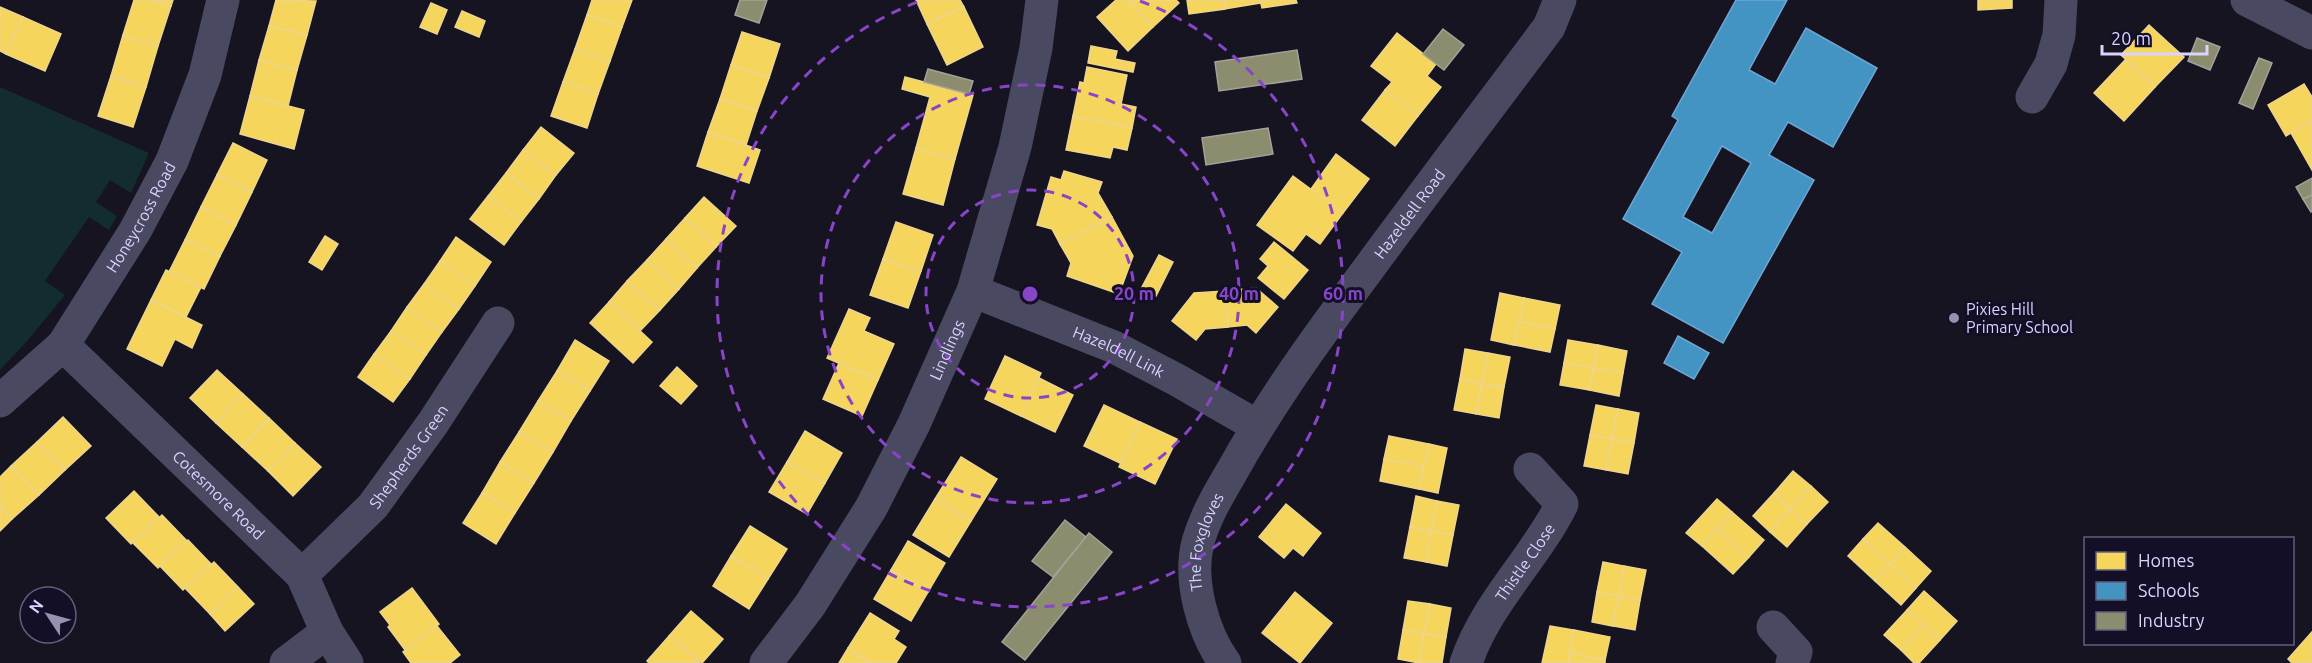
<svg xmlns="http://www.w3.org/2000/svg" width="2312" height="663" font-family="Ubuntu,sans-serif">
	<rect width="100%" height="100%" fill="#161421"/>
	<polygon fill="#132c2d" points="0,87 149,153 131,193 110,180 96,202 117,216 109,230 89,217 45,281 65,295 27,341 0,370"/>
	<g fill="#f6d55c" stroke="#edd58d" stroke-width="1.5">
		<polygon points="134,0 152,0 171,6 158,46 123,35"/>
		<polygon points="152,0 173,0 171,6"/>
		<polygon points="276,0 316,1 307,35 269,26"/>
		<polygon points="592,0 632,0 622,27 587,15"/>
		<polygon points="916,0 960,0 964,7 927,24"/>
		<polygon points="1116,0 1128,0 1153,27 1128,51 1097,17"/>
		<polygon points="1128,0 1176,0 1179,3 1153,27"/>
		<polygon points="1187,0 1224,0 1225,9 1189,14"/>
		<polygon points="1224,0 1260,0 1261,3 1225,9"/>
		<polygon points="1260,0 1296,0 1297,3 1262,8"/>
		<polygon points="1978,0 2012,0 2012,8 1978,10"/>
		<polygon points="431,3 447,10 437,34 420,27"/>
		<polygon points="0,7 23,17 6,54 0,51"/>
		<polygon points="964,7 983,47 947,65 927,24"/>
		<polygon points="462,11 485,21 479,37 455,27"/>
		<polygon points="587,15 622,27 610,61 575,49"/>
		<polygon points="23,17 61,34 45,71 6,54"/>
		<polygon points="2149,25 2184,57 2155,87 2121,55"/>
		<polygon points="269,26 307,35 297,70 259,60"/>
		<polygon points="742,32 780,44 769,78 731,65"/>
		<polygon points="1397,33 1436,64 1427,76 1441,87 1418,116 1385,90 1392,82 1371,66"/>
		<polygon points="123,35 158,46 146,87 111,76"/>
		<polygon points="1091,46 1117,51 1115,59 1135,63 1133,72 1088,63"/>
		<polygon points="575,49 610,61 598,94 563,82"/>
		<polygon points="259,60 297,70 288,106 250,96"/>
		<polygon points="2125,60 2155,87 2124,121 2094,93"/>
		<polygon points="731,65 769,78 757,111 720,99"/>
		<polygon points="1087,67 1127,75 1121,104 1136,107 1132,128 1073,116 1080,82 1084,83"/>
		<polygon points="111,76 146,87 133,127 98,116"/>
		<polygon points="905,77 973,95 955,159 916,148 930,97 902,89"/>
		<polygon points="563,82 598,94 587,128 551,116"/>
		<polygon points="2304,84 2312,97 2312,121 2286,136 2268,105"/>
		<polygon points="1385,90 1418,116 1395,146 1362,120"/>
		<polygon points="250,96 304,110 294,149 240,134"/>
		<polygon points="720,99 757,111 746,145 708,132"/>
		<polygon points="1073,116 1132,128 1127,150 1113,147 1110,158 1066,150"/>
		<polygon points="2312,121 2312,170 2291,133"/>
		<polygon points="541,127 574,153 556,175 523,150"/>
		<polygon points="708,132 760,150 749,183 697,166"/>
		<polygon points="233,143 267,160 252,192 217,175"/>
		<polygon points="916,148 955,159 943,205 903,194"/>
		<polygon points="523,150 556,175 539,199 506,173"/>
		<polygon points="1336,154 1369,179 1343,213 1311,189"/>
		<polygon points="1064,171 1102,182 1098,193 1112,217 1060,244 1052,229 1037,225 1051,177 1061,180"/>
		<polygon points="506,173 539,199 521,222 488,196"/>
		<polygon points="217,175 252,192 236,225 201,207"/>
		<polygon points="1293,176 1343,213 1320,244 1306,234 1293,251 1257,225"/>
		<polygon points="488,196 521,222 504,245 470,219"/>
		<polygon points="704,197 736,226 716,247 685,218"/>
		<polygon points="201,207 236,225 220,256 185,240"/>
		<polygon points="1112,217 1133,256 1119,294 1067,276 1071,263 1060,244"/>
		<polygon points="685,218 716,247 697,268 666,239"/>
		<polygon points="896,222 933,235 921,271 883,259"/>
		<polygon points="325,236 338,244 322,270 309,262"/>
		<polygon points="456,237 491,262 475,286 440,261"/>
		<polygon points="666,239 697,268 679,289 647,260"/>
		<polygon points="185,240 220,256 204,289 169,272"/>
		<polygon points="1274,242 1308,270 1284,299 1258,278 1268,266 1260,259"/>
		<polygon points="1159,255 1173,262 1156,296 1141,289"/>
		<polygon points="883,259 921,271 908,308 870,295"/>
		<polygon points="647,260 679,289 660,310 627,281"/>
		<polygon points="440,261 475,286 459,309 424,284"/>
		<polygon points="166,270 201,287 186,317 151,300"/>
		<polygon points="627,281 660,310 640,331 609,302"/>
		<polygon points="424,284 459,309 442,332 407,307"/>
		<polygon points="1256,288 1278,307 1256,333 1247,325 1228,327 1225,291"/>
		<polygon points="1225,291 1228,327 1205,329 1196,340 1172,321 1194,293"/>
		<polygon points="1500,293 1524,298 1514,345 1491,340"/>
		<polygon points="1524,298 1560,305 1555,329 1519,322"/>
		<polygon points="151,300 202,325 192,348 175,339 162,366 127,349"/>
		<polygon points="609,302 652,342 633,363 590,323"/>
		<polygon points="407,307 442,332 426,355 391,331"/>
		<polygon points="849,309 870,318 864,331 894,344 878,380 827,358"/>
		<polygon points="1519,322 1555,329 1550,352 1514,345"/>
		<polygon points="391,331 426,355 410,379 374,354"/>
		<polygon points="575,340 609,361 590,391 557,371"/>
		<polygon points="1568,340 1598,345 1594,368 1564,363"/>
		<polygon points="1598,345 1627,351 1623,373 1594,368"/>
		<polygon points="1465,349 1488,353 1482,384 1460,379"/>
		<polygon points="1488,353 1510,357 1504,387 1482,384"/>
		<polygon points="374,354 410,379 393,402 358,377"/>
		<polygon points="1005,356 1041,373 1021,416 985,399"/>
		<polygon points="839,363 878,380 862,416 823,399"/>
		<polygon points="1564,363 1594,368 1589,390 1560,385"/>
		<polygon points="677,367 697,386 681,404 660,386"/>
		<polygon points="1594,368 1623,373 1619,396 1589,390"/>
		<polygon points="217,370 243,394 216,423 190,398"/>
		<polygon points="557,371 590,391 571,421 538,401"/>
		<polygon points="1039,378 1073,395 1055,432 1021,416"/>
		<polygon points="1460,379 1482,384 1476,414 1454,410"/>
		<polygon points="1482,384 1504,387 1499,418 1476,414"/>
		<polygon points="243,394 269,418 242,447 216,423"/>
		<polygon points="538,401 571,421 553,452 519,432"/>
		<polygon points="1104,405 1140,422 1120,463 1084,446"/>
		<polygon points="1596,405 1618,409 1612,439 1590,435"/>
		<polygon points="1618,409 1639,413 1634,443 1612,439"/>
		<polygon points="63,417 91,446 65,470 37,442"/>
		<polygon points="269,418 295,443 268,471 242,447"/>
		<polygon points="1140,422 1177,439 1155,484 1119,467"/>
		<polygon points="805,431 842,453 825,483 787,462"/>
		<polygon points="519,432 553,452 534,483 500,462"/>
		<polygon points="1590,435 1612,439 1606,470 1584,466"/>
		<polygon points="1389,436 1429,444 1424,466 1384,459"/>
		<polygon points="1612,439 1634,443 1628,474 1606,470"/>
		<polygon points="37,442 65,470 39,495 11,466"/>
		<polygon points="295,443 321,467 293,496 268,471"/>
		<polygon points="1429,444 1447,448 1438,493 1419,489"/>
		<polygon points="961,457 997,479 971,521 935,499"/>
		<polygon points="1384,459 1424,466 1419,489 1380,481"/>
		<polygon points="500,462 534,483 515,513 482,493"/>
		<polygon points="787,462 825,483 807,514 769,492"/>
		<polygon points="11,466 39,495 12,519 0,506 0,477"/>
		<polygon points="1793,471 1811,486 1790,509 1774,493"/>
		<polygon points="1811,486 1828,502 1807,524 1790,509"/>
		<polygon points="134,491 159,517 131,544 106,518"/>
		<polygon points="482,493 515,513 496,544 463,523"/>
		<polygon points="1774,493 1790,509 1770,532 1753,516"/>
		<polygon points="1416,496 1437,501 1431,531 1410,527"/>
		<polygon points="935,499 971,521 949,557 913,535"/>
		<polygon points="1717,499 1732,512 1702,546 1686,533"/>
		<polygon points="1437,501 1459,505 1453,535 1431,531"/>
		<polygon points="1286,504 1321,533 1303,556 1293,548 1284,558 1259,537"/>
		<polygon points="0,506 12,519 0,531"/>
		<polygon points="1790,509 1807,524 1787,547 1770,532"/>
		<polygon points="1732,512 1764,540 1749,557 1717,529"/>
		<polygon points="162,515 187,541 158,568 132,542"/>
		<polygon points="1878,523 1905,547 1890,564 1863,539"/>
		<polygon points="750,526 787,549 768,579 731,556"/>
		<polygon points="1410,527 1431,531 1426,562 1404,558"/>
		<polygon points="1717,529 1749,557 1733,574 1702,546"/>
		<polygon points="1431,531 1453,535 1447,566 1426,562"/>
		<polygon points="1863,539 1890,564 1875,581 1848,556"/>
		<polygon points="188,540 211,564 183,590 160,566"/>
		<polygon points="908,541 945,563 928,592 891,570"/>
		<polygon points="1905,547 1931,571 1916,588 1890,564"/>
		<polygon points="731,556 768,579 749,609 713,586"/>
		<polygon points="214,562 238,587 210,614 185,588"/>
		<polygon points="1603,562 1624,566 1619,596 1597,592"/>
		<polygon points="1890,564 1916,588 1901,605 1875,581"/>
		<polygon points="1624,566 1646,570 1640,600 1619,596"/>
		<polygon points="891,570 928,592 911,621 874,599"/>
		<polygon points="238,587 254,604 225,631 210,614"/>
		<polygon points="412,588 439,624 405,650 388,627 390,625 380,612"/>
		<polygon points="1924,591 1957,621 1940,640 1907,610"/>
		<polygon points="1295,592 1332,623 1300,663 1262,633"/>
		<polygon points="1597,592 1619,596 1613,626 1592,622"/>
		<polygon points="1619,596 1640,600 1635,630 1613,626"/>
		<polygon points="1408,601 1430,604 1424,634 1403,630"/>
		<polygon points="1430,604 1451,608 1446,637 1424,634"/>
		<polygon points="1907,610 1924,625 1901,650 1884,635"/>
		<polygon points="691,611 723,639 702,663 669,636"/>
		<polygon points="870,613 899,631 894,639 906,647 896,663 871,663 848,648"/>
		<polygon points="1924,625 1940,640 1919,663 1914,663 1901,650"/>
		<polygon points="437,626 460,655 450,663 411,663 403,652"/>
		<polygon points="1550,626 1574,630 1568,663 1542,663"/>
		<polygon points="1403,630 1424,634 1419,663 1398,659"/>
		<polygon points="1574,630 1610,637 1605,660 1570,653"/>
		<polygon points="2312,632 2312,663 2292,663 2288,659"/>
		<polygon points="1424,634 1446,637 1442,663 1419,663"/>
		<polygon points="669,636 700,663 649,663 647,661"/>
		<polygon points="848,648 871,663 839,663"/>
		<polygon points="1570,653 1605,660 1605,663 1568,663"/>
	</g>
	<g fill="#4393c3" stroke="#70a6d5" stroke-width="1.5" fill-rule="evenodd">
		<path d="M1736,0H1787L1749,70L1775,84L1806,28L1877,68L1833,147L1788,122L1769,155L1814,180L1723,343L1652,304L1682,252L1623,219L1678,120L1672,116ZM1722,146L1751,163L1712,233L1683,217Z"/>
		<polygon points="1678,336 1709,353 1694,379 1664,363"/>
	</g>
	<g fill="#8c8c6e" stroke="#a3a29a" stroke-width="1.5">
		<polygon points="740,0 767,0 759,23 735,15"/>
		<polygon points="1443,29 1464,45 1444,70 1423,54"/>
		<polygon points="2197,38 2220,47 2210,70 2188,61"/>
		<polygon points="1297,50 1302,79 1219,91 1215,62"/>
		<polygon points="2259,58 2272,63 2253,109 2239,103"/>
		<polygon points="928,69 973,81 969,94 924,82"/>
		<polygon points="1268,128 1273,154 1206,165 1202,138"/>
		<polygon points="2312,178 2312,195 2303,199 2296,187"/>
		<polygon points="2312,195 2312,211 2311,212 2303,199"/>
		<polygon points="1065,520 1086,537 1053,577 1032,561"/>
		<polygon points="1089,533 1112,552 1025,660 1002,642"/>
	</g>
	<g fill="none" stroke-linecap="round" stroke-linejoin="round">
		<g stroke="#4a4962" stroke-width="33">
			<polyline points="2247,0 2312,33"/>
			<polyline points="2032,97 2051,64 2059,35 2061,0"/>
			<path id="s1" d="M973,291L1114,347L1177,380L1257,426"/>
			<path id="s2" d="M63,345L302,575L327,632L347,663"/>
			<path id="s3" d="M0,401L63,345L135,231L172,161L205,75L223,0"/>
			<path id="s4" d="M302,575L373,506L433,423L498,323"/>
			<polyline points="1773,627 1796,652 1792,663"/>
			<polyline points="286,663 327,632"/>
			<path id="s5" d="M766,663L810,605L871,508L914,424L973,291L1015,147L1036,48L1042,0"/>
			<path id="s6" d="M1225,663C1203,633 1188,580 1198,542C1205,517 1218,495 1231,473C1260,421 1292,373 1327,325C1400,225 1475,126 1549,27L1560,0"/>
			<path id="s7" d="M1466,663C1486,603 1534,560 1562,504L1530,469"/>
		</g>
	</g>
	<g fill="none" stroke="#8945c9" stroke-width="3" stroke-dasharray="10 8">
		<circle cx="1030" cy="294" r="104"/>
		<circle cx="1030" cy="294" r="209"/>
		<path d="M1140 1A313 313 0 1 1 920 1"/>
	</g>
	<circle fill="#9591b1" stroke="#130f26" stroke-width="2" cx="1954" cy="318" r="6"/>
	<g text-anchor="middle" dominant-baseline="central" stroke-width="6" stroke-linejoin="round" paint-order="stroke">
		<g font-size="16" fill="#d9d4ff" stroke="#130f26">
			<text stroke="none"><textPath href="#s6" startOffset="519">Hazeldell Road</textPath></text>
			<text stroke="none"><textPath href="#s3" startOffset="234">Honeycross Road</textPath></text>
			<text stroke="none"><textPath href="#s5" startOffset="363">Lindlings</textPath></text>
			<text stroke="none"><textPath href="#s1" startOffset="158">Hazeldell Link</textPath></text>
			<text stroke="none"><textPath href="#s4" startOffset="160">Shepherds Green</textPath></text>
			<text stroke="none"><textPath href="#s2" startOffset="216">Cotesmore Road</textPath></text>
			<text stroke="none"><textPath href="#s6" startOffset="129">The Foxgloves</textPath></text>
			<text stroke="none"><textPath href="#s7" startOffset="117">Thistle Close</textPath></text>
		</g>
		<g font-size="16" fill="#d9d4ff" stroke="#130f26" text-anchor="start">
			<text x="1966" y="309">Pixies Hill<tspan x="1966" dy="18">Primary School</tspan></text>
		</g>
	</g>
	<circle cx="1030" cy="294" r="9" fill="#8945c9" stroke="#130f26" stroke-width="3"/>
	<g font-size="18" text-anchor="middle" font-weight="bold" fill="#8945c9" stroke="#130f26" stroke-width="6" stroke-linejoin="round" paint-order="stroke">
		<text x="1134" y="300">20 m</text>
		<text x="1239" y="300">40 m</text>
		<text x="1343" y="300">60 m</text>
	</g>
	<rect x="2084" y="537" width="210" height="108" fill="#130f26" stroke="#625e7d" stroke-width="1.5"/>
	<rect x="2096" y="552" width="30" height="18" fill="#f6d55c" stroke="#625e7d" stroke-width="1.5"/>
	<text x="2138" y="567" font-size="18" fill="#d9d4ff">Homes</text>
	<rect x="2096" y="582" width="30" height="18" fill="#4393c3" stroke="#625e7d" stroke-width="1.5"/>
	<text x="2138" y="597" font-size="18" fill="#d9d4ff">Schools</text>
	<rect x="2096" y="612" width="30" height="18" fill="#8c8c6e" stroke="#625e7d" stroke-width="1.5"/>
	<text x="2138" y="627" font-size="18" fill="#d9d4ff">Industry</text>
	<g transform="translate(48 615) rotate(306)"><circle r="28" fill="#130f26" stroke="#625e7d" stroke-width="1.5"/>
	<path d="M0-4.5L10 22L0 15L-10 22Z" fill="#9591b1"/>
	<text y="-9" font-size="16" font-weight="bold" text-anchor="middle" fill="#d9d4ff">N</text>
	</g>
	<path d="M2102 45v9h105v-9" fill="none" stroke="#d9d4ff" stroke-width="3"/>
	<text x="2111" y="45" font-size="18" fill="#d9d4ff" stroke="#130f26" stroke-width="4.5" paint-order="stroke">20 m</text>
</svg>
